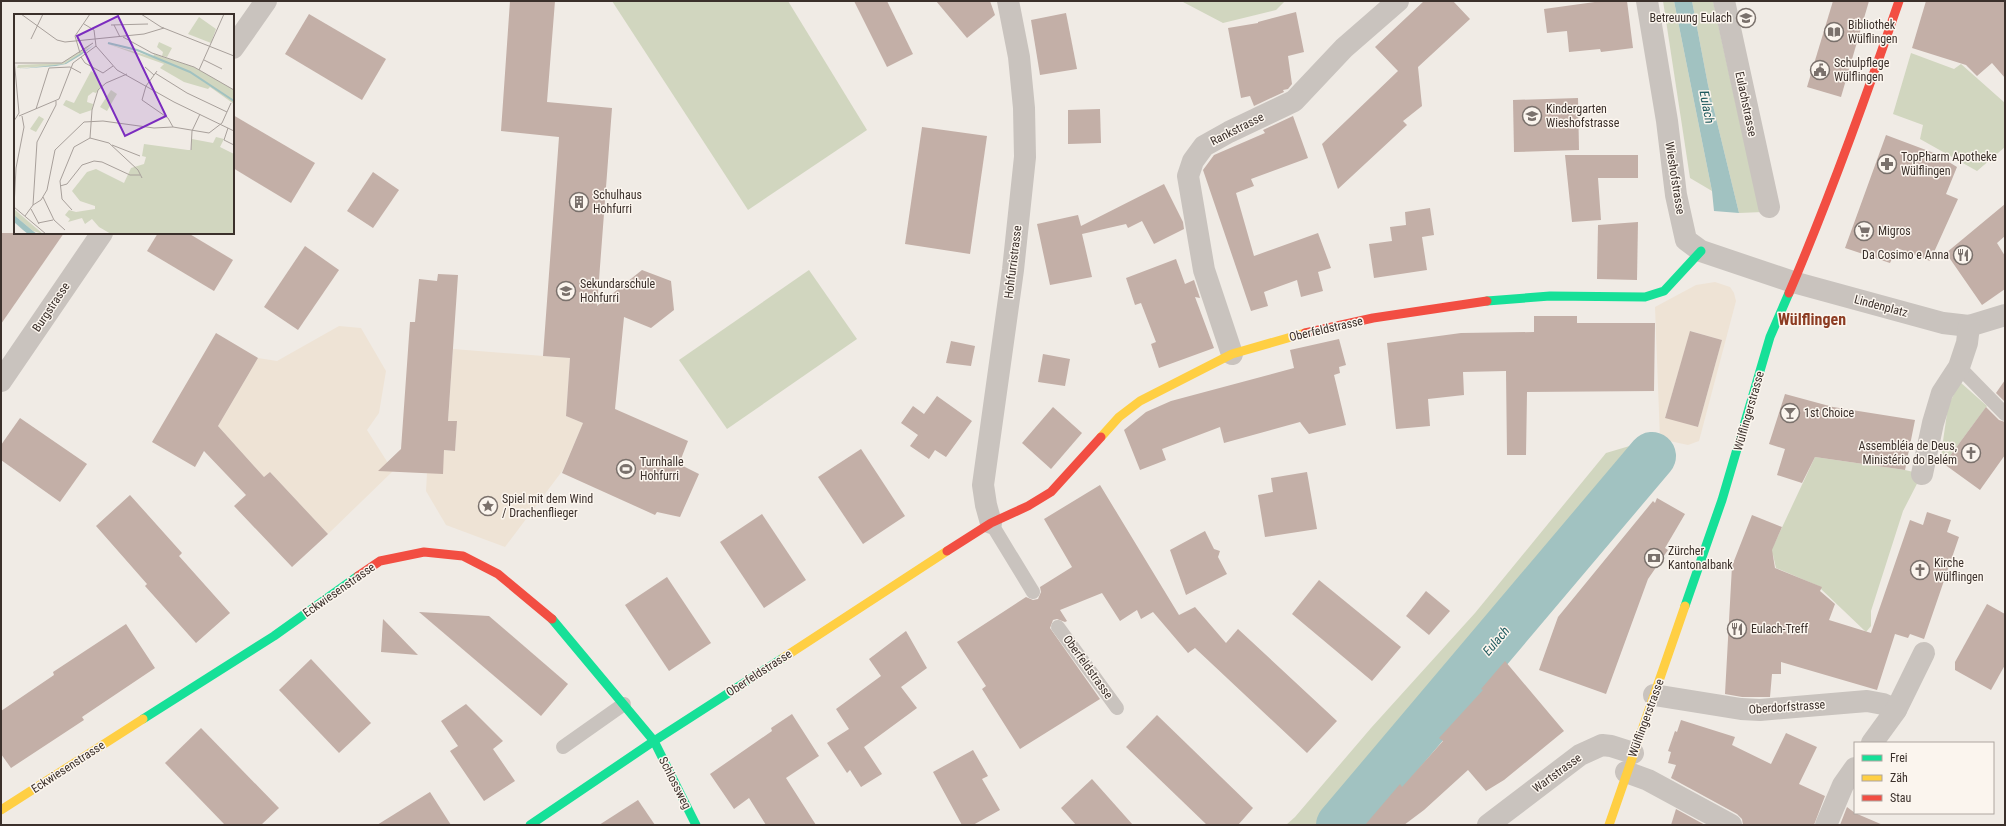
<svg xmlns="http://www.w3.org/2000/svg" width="2006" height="826" font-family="'Roboto Condensed',sans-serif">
	<rect width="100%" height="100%" fill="#f0ebe5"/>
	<g fill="#d1d6bf">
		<polygon points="612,1 788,1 867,130 748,210"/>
		<polygon points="1123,1 1285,1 1276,10 1223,23 1183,2"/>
		<polygon points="1663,1 1674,1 1712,191 1690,178"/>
		<polygon points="1692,1 1713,1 1744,141 1763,212 1739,213 1708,85"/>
		<polygon points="1911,53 1954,69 1961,64 2005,103 2005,147 1977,171 1920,139 1923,125 1893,114"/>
		<polygon points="809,270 857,339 727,429 679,360"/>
		<polygon points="1960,382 1987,406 1944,464 1940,462 1948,406"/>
		<polygon points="1633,445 1644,452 1500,622 1324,825 1286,825 1295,817 1371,728 1475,613 1606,453"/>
		<polygon points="1815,457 1905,470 1922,474 1903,511 1871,611 1871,626 1866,632 1821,589 1821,587 1776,568 1773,555 1770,553"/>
	</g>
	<g fill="#eee3d5" fill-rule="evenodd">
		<path d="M1715,282L1730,287L1734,293L1736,301L1699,441L1688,445L1660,439L1655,307L1696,285ZM1691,331L1722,340L1698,427L1665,417Z"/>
		<polygon points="339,326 361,328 386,371 379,413 367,430 393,471 328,534 270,472 264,477 218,426 258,358 277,361"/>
		<polygon points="453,349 570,358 566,416 583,423 563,470 505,547 446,525 426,491 427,473 442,473 444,450 455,451 457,422 448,421"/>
	</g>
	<polygon fill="#a1c2c1" points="1674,1 1692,1 1708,85 1739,213 1714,211 1712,191"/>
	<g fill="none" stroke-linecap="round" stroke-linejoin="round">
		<polyline stroke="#a1c2c1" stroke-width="48" points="1340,825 1652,456"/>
	</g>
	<g fill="#c3afa7">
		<polygon points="510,1 555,1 547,102 612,108 597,306 642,270 671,281 674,310 651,328 624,317 615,409 688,441 679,464 699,474 680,517 657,512 655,515 562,473 583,423 566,416 570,358 543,356 559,137 501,131"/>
		<polygon points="854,1 887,1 913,54 887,67"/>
		<polygon points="936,1 990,1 995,15 967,38"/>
		<polygon points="1424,1 1453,1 1470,19 1418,67 1422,106 1403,121 1407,125 1338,189 1322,144 1398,71 1375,47"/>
		<polygon points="1602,1 1627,1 1633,48 1601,52 1600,49 1569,52 1567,31 1547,33 1544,9"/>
		<polygon points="1833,1 1869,1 1841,97 1807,87"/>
		<polygon points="1926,1 2005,1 2005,78 1992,63 1977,76 1966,65 1912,48"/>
		<polygon points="1296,12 1304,52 1288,56 1292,84 1288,89 1283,90 1284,92 1254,106 1250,96 1241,98 1228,28 1258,23 1258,22"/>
		<polygon points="1066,13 1077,69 1040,75 1031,20"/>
		<polygon points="309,14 386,59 362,100 285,54"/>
		<polygon points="1578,98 1579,150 1514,152 1513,100"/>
		<polygon points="1100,109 1101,143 1068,144 1068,110"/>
		<polygon points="233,115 315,163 291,203 233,168"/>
		<polygon points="1293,116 1308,158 1251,179 1254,186 1236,193 1254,256 1318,233 1331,268 1318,272 1323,291 1301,297 1297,280 1264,292 1268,306 1251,311 1203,170 1214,155 1265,133 1263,130"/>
		<polygon points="922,127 987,136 970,254 905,244"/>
		<polygon points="1886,135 1934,153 1957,167 1946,194 1958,199 1930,261 1897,248 1890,263 1845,248"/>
		<polygon points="1565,155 1638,155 1638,178 1598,178 1601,220 1572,222"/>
		<polygon points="373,172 399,190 373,228 347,211"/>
		<polygon points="1164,184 1183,222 1184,229 1154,244 1142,221 1128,228 1126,224 1082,234 1092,277 1050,285 1037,224 1078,215 1081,226"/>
		<polygon points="2005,204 2005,236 1997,243 2005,256 2005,289 1982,305 1946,253"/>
		<polygon points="1430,208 1434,235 1422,237 1427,270 1374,278 1369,244 1392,241 1390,227 1406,225 1405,212"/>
		<polygon points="1638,222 1637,280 1597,279 1598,225"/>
		<polygon points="1,233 64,233 1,324"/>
		<polygon points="158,233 188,233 233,260 214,291 147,251"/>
		<polygon points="305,246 339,270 298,330 264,307"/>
		<polygon points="1176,259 1185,284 1194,280 1200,298 1195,297 1214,348 1159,368 1151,344 1156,342 1141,303 1135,305 1126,278"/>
		<polygon points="438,274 458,275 448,421 457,421 455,451 444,450 443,474 378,471 401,449 410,322 415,322 419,279 437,281"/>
		<polygon points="1534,316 1577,316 1577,323 1655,323 1654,391 1527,392 1526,455 1507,455 1506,371 1463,372 1464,395 1428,399 1430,426 1396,429 1387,343 1461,333 1534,332"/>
		<polygon points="1690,331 1722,340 1698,427 1665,418"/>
		<polygon points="216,333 258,358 218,426 264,477 270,472 328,534 292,567 234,506 246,495 204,451 195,467 152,442"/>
		<polygon points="1339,339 1346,365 1339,367 1340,373 1334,375 1346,425 1309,434 1300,422 1224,443 1220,427 1162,449 1166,460 1140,470 1124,430 1146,412 1171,401 1294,368 1290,350"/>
		<polygon points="951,341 975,346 971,366 946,363"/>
		<polygon points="1043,354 1070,359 1065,386 1038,382"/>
		<polygon points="2005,380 2005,402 1996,393"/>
		<polygon points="1785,394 1833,407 1915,420 1905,470 1815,457 1802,483 1777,475 1785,449 1769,444"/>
		<polygon points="937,396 972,421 946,457 935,450 929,459 910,446 918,435 901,423 913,406 924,414"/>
		<polygon points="1053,407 1082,433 1051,469 1022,443"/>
		<polygon points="1986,407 1999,420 2005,422 2005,455 1980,490 1944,464"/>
		<polygon points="20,418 87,464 60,502 1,460 1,445"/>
		<polygon points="861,449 905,516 863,544 818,477"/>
		<polygon points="1307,472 1317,529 1265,537 1258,495 1273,492 1271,478"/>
		<polygon points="1100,485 1179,615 1195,607 1226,643 1238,629 1337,721 1307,753 1195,648 1188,653 1153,612 1141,619 1137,610 1120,621 1102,593 1060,610 1067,621 1065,622 1057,619 1053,620 1050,628 1100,699 1020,749 982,689 986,686 957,642 1026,597 1033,600 1038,599 1041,592 1040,587 1072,567 1044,519"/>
		<polygon points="130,495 182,553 179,556 230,613 196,643 145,586 147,584 96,526"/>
		<polygon points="1657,498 1685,514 1665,548 1668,550 1648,579 1606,694 1539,670 1558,617 1653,501 1655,503"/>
		<polygon points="1927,512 1951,520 1947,532 1959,537 1924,639 1910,634 1908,638 1895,634 1877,690 1781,662 1781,674 1772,674 1770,697 1742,697 1725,694 1732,566 1752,515 1782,527 1772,550 1775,568 1822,587 1820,591 1835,604 1829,620 1871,633 1910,520 1923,525"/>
		<polygon points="762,514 806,580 764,608 720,542"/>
		<polygon points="1205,531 1214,549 1220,551 1218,557 1227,574 1186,595 1170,550"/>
		<polygon points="667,577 711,643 669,671 625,605"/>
		<polygon points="1319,580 1401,647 1372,681 1292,614"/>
		<polygon points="1426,591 1450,611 1429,635 1406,616"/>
		<polygon points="1987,604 2005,614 2005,665 1991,690 1955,670 1955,662"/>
		<polygon points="419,612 489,616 568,684 541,716"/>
		<polygon points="383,619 418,655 381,652"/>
		<polygon points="126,624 155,668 82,717 84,720 11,768 1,754 1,711 54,675 53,672"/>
		<polygon points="906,631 927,668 901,687 917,708 864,747 882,774 861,787 850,770 847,773 827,743 849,729 836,709 881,676 869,659"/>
		<polygon points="311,659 371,723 339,753 279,690"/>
		<polygon points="1505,661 1564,731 1504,780 1486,791 1468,770 1424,810 1404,825 1365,825 1400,784 1402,787 1443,741 1439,738 1483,690 1481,689"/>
		<polygon points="466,704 503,741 493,749 515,781 484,801 450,751 458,746 441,721"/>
		<polygon points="792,714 819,756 786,778 816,825 766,825 749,798 734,809 710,774 772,731 771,728"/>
		<polygon points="1157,715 1253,808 1238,825 1207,825 1126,747"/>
		<polygon points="1681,720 1735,737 1732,745 1771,764 1786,733 1817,747 1799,784 1825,796 1814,825 1743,825 1742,819 1737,814 1671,778 1676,765 1668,763 1671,752 1668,751 1675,731 1677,732"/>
		<polygon points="201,728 279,808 261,825 225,825 165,763"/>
		<polygon points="973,750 988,776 982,779 1000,810 973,825 962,825 933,772"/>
		<polygon points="1092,779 1133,825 1076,825 1061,808"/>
		<polygon points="430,792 451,825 377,825"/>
		<polygon points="638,800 655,825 599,825"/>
		<polygon points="1847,807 1855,813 1883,825 1840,825"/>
		<polygon points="1676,809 1705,825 1671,825"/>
	</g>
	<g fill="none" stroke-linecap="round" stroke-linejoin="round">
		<g stroke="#c9c3be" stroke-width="14">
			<polyline points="1959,367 2005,414"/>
			<polyline points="991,523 1033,592"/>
			<polyline points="1058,627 1117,708"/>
			<polyline points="563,747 624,704"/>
		</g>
		<g stroke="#c9c3be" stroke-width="22">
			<polyline points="1647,1 1667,121 1676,195 1686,240 1701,251 1793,282 1943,323 1969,326 2005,315"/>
			<polyline points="1724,1 1769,207"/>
			<polyline points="233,48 266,1"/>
			<polyline points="1232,354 1204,270 1188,176 1193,161 1204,146 1229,132 1294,101 1344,48 1398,1"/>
			<polyline points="1,381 102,233"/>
			<polyline points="1922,474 1933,423 1942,393 1959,367 1967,343 1969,326"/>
			<polyline points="991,523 986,505 983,485 1013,270 1025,157 1024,108 1019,57 1008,1"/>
			<polyline points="1654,695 1741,709 1760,710 1867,701 1883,704 1896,710"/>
			<polyline points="1872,743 1896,710 1924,653"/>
			<polyline points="1626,772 1648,780 1731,825"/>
			<polyline points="1488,825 1580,755 1602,745 1611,746 1633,753"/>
			<polyline points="1826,825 1843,785 1855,768"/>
		</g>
		<g stroke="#16e098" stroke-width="9">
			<polyline points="1487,301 1550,296 1645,297 1664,291 1701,251"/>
			<polyline points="1685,606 1722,500 1770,337 1789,293"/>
			<polyline points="552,619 654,741 696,825"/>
			<polyline points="143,719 274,636 358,576"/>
			<polyline points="530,825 654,741 783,658"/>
		</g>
		<g stroke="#ffcf43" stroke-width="9">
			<polyline points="1101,437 1119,417 1140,401 1232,354 1305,333"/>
			<polyline points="783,658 947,551"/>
			<polyline points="1,810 143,719"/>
			<polyline points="1609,825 1685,606"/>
		</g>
		<g stroke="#f24e42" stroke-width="9">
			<path d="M1789,293C1830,197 1865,100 1899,1"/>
			<polyline points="1305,333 1373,318 1487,301"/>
			<polyline points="947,551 991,523 1028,506 1051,492 1101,437"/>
			<polyline points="358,576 380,561 424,552 463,556 498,574 552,619"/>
		</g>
	</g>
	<defs>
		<g id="school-ring" transform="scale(1)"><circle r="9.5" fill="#fbf5ee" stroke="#7a716c" stroke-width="1.5"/><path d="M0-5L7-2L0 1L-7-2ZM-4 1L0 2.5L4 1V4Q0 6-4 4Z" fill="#7a716c"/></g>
		<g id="library-ring" transform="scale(1)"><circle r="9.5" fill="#fbf5ee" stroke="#7a716c" stroke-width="1.5"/><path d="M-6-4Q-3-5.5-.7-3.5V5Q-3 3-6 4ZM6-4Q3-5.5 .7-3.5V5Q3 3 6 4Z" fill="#7a716c"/></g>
		<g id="civic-ring" transform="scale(1)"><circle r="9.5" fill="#fbf5ee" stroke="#7a716c" stroke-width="1.5"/><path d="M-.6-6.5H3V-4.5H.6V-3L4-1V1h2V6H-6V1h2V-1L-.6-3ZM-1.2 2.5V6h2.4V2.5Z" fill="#7a716c"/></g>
		<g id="pharmacy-ring" transform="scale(1)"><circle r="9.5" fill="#fbf5ee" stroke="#7a716c" stroke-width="1.5"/><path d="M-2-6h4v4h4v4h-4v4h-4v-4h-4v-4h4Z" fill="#7a716c"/></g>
		<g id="building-ring" transform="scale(1)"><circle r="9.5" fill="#fbf5ee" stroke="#7a716c" stroke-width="1.5"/><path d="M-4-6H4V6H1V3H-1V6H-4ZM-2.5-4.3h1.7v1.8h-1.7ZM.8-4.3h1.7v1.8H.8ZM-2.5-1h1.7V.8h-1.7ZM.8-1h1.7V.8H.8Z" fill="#7a716c"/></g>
		<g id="supermarket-ring" transform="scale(1)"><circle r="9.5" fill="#fbf5ee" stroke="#7a716c" stroke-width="1.5"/><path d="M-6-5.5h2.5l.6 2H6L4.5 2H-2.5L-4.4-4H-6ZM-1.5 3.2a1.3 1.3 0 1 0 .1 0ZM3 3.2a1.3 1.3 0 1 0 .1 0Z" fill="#7a716c"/></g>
		<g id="restaurant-ring" transform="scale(1)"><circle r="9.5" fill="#fbf5ee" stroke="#7a716c" stroke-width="1.5"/><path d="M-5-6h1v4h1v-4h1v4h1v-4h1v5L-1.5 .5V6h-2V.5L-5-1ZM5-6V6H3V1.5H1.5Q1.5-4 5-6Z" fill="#7a716c"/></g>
		<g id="bar-ring" transform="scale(1)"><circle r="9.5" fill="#fbf5ee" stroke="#7a716c" stroke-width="1.5"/><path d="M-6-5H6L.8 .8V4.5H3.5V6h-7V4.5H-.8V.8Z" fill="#7a716c"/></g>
		<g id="church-ring" transform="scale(1)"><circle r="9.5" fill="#fbf5ee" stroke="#7a716c" stroke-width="1.5"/><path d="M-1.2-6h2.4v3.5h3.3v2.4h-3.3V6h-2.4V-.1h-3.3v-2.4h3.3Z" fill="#7a716c"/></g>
		<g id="stadium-ring" transform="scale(1)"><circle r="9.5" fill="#fbf5ee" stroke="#7a716c" stroke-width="1.5"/><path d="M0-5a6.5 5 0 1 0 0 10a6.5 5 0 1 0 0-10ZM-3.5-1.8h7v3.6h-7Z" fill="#7a716c"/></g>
		<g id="sight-ring" transform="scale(1)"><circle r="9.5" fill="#fbf5ee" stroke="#7a716c" stroke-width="1.5"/><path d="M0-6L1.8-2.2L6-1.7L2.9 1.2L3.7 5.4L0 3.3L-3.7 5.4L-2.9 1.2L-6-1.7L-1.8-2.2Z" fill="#7a716c"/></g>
		<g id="bank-ring" transform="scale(1)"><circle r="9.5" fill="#fbf5ee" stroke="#7a716c" stroke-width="1.5"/><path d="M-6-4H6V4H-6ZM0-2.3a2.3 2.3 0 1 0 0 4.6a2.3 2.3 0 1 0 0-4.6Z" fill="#7a716c"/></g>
	</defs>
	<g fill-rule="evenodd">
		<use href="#school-ring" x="1746" y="18"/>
		<use href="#library-ring" x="1834" y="32"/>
		<use href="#civic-ring" x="1820" y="70"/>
		<use href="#school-ring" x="1532" y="116"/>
		<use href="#pharmacy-ring" x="1887" y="164"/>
		<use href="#building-ring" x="579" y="202"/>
		<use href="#supermarket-ring" x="1864" y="231"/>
		<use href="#restaurant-ring" x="1963" y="255"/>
		<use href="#school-ring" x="566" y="291"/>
		<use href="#bar-ring" x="1790" y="413"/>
		<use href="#church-ring" x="1971" y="453"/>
		<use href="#stadium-ring" x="626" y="469"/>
		<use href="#sight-ring" x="488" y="506"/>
		<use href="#bank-ring" x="1654" y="558"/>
		<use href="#church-ring" x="1920" y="570"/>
		<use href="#restaurant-ring" x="1737" y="629"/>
	</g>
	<g text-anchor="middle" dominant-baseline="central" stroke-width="3" stroke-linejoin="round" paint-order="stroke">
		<g font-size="12" fill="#3b302b" stroke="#fbf5ee" text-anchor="start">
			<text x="1732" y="18" text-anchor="end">Betreuung Eulach</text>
			<text x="1848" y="25">Bibliothek<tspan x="1848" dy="14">Wülflingen</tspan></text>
			<text x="1834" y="63">Schulpflege<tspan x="1834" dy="14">Wülflingen</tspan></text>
			<text x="1546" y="109">Kindergarten<tspan x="1546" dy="14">Wieshofstrasse</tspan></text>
			<text x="1901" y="157">TopPharm Apotheke<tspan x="1901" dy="14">Wülflingen</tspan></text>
			<text x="593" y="195">Schulhaus<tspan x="593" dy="14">Hohfurri</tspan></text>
			<text x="1878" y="231">Migros</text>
			<text x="1949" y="255" text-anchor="end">Da Cosimo e Anna</text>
			<text x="580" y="284">Sekundarschule<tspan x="580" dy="14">Hohfurri</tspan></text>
			<text x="1804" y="413">1st Choice</text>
			<text x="1957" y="446" text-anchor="end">Assembléia de Deus,<tspan x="1957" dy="14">Ministério do Belém</tspan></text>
			<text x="640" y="462">Turnhalle<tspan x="640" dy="14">Hohfurri</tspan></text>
			<text x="502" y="499">Spiel mit dem Wind<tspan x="502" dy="14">/ Drachenflieger</tspan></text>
			<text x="1668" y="551">Zürcher<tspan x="1668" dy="14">Kantonalbank</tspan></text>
			<text x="1934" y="563">Kirche<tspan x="1934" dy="14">Wülflingen</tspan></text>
			<text x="1751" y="629">Eulach-Treff</text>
		</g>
		<g font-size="12" fill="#3b302b" stroke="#fbf5ee">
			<text transform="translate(1746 104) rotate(78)">Eulachstrasse</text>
			<text transform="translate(1237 129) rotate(-27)">Rankstrasse</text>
			<text transform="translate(1675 178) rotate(81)">Wieshofstrasse</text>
			<text transform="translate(1013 262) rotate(-83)">Hohfurristrasse</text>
			<text transform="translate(1881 306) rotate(15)">Lindenplatz</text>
			<text transform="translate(51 307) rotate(-56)">Burgstrasse</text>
			<text transform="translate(1326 329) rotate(-13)">Oberfeldstrasse</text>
			<text transform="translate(1749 411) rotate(-74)">Wülflingerstrasse</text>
			<text transform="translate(339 590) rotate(-35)">Eckwiesenstrasse</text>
			<text transform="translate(1088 667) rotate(54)">Oberfeldstrasse</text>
			<text transform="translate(759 673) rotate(-33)">Oberfeldstrasse</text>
			<text transform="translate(1787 707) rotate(-4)">Oberdorfstrasse</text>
			<text transform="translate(1646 718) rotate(-70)">Wülflingerstrasse</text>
			<text transform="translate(68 767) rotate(-33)">Eckwiesenstrasse</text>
			<text transform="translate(1557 773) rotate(-36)">Wartstrasse</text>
			<text transform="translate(675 783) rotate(63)">Schlossweg</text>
		</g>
		<g font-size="13" font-style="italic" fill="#1f5a5e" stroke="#fbf5ee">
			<text transform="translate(1707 107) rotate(79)">Eulach</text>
			<text transform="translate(1496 641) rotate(-50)">Eulach</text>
		</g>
		<g font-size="16" font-weight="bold" fill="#8c3b22" stroke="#fbf5ee">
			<text x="1812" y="319">Wülflingen</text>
		</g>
	</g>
	<g transform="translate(14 14)">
		<rect width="220" height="220" fill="#f0ebe5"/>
		<path d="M185,3L202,15L197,29L174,20ZM145,28L158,34L153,43L148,42L149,38L143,33ZM79,29L66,41L50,50L37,52L3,54L4,51L48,49ZM94,30L139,43L140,40L180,53L220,76V90L196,73L194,75L170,68L146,54L150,50ZM77,57L83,61L87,72L82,79L79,78L74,82L73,88L79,90L78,96L66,100L49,91L52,86L60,89ZM97,76L103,80L93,97L86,93ZM25,102L30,105L22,118L16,115ZM202,123L210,125L206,133L220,140V220H97L85,213L78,205L71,210L68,204L54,208L56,205L51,201L55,196L62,198L81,195V192L66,187L58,177L73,158L82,155L110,169L117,154L130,150L132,143L128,142L130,130L174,136H177L178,125L199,129ZM0,195L29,220L19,217L0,201Z" fill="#d1d6bf"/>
		<path d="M80,31L67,41L52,50L42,52L4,55L50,50ZM0,201L19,217L23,220H14L9,216L0,208Z" fill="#a1c2c1"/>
		<path fill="none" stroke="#a1c2c1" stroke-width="2" d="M94,29L123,36L176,58L220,87"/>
		<path fill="none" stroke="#a8a09b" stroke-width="1" d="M7,0L43,26L51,28L130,20L150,14M127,0L147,13L220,42M70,10L80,16L82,32M97,11L134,10M100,11L106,23M109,23L138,39L180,53L220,76M17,25L29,0M82,32L103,56L160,88L220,117M66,39L61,22L76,0M67,43L71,49L89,59L99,52M0,44L5,99L0,107M190,46L208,55M1,49H48L79,29M131,53L140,61M185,56L210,0M143,57L132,72L128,86L154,104L159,113M141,59L173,79L213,98M22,95L35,54L56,53L67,59M5,102L45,85L59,49L82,32M214,114L210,126L220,131M76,124L78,96L84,76L92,69L113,60M76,124L95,129L124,156L128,164M98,131L126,142M177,136L178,117L186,100M46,172L53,170L68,151L80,147L88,148L116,161H126M29,183L40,206L51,216M19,191L27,186L33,176L41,136L70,108L89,107L140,114L159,113L195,119L208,109L217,89M0,193L2,154L10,113L8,102M0,193L32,220M17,195L25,210M58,196L48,185L46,167L60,133L76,124M11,202L19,191L23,128L42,91V87M24,209L39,206"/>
		<path fill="#7b2cbf" fill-opacity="0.15" stroke="#7b2cbf" stroke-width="2" d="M104,2L152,102L111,122L63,22Z"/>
		<rect width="220" height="220" fill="none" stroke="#3b302b" stroke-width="2"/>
	</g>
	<rect width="2006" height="826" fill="none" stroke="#3b302b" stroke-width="4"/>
	<rect x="1854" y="742" width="140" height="72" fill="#fbf5ee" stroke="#aea6a0"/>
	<rect x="1862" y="755" width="20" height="6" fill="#16e098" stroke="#aea6a0"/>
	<text x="1890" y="762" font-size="12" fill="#3b302b">Frei</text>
	<rect x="1862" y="775" width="20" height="6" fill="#ffcf43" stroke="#aea6a0"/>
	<text x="1890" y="782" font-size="12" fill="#3b302b">Zäh</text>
	<rect x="1862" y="795" width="20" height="6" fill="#f24e42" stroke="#aea6a0"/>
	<text x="1890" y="802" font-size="12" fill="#3b302b">Stau</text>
</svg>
